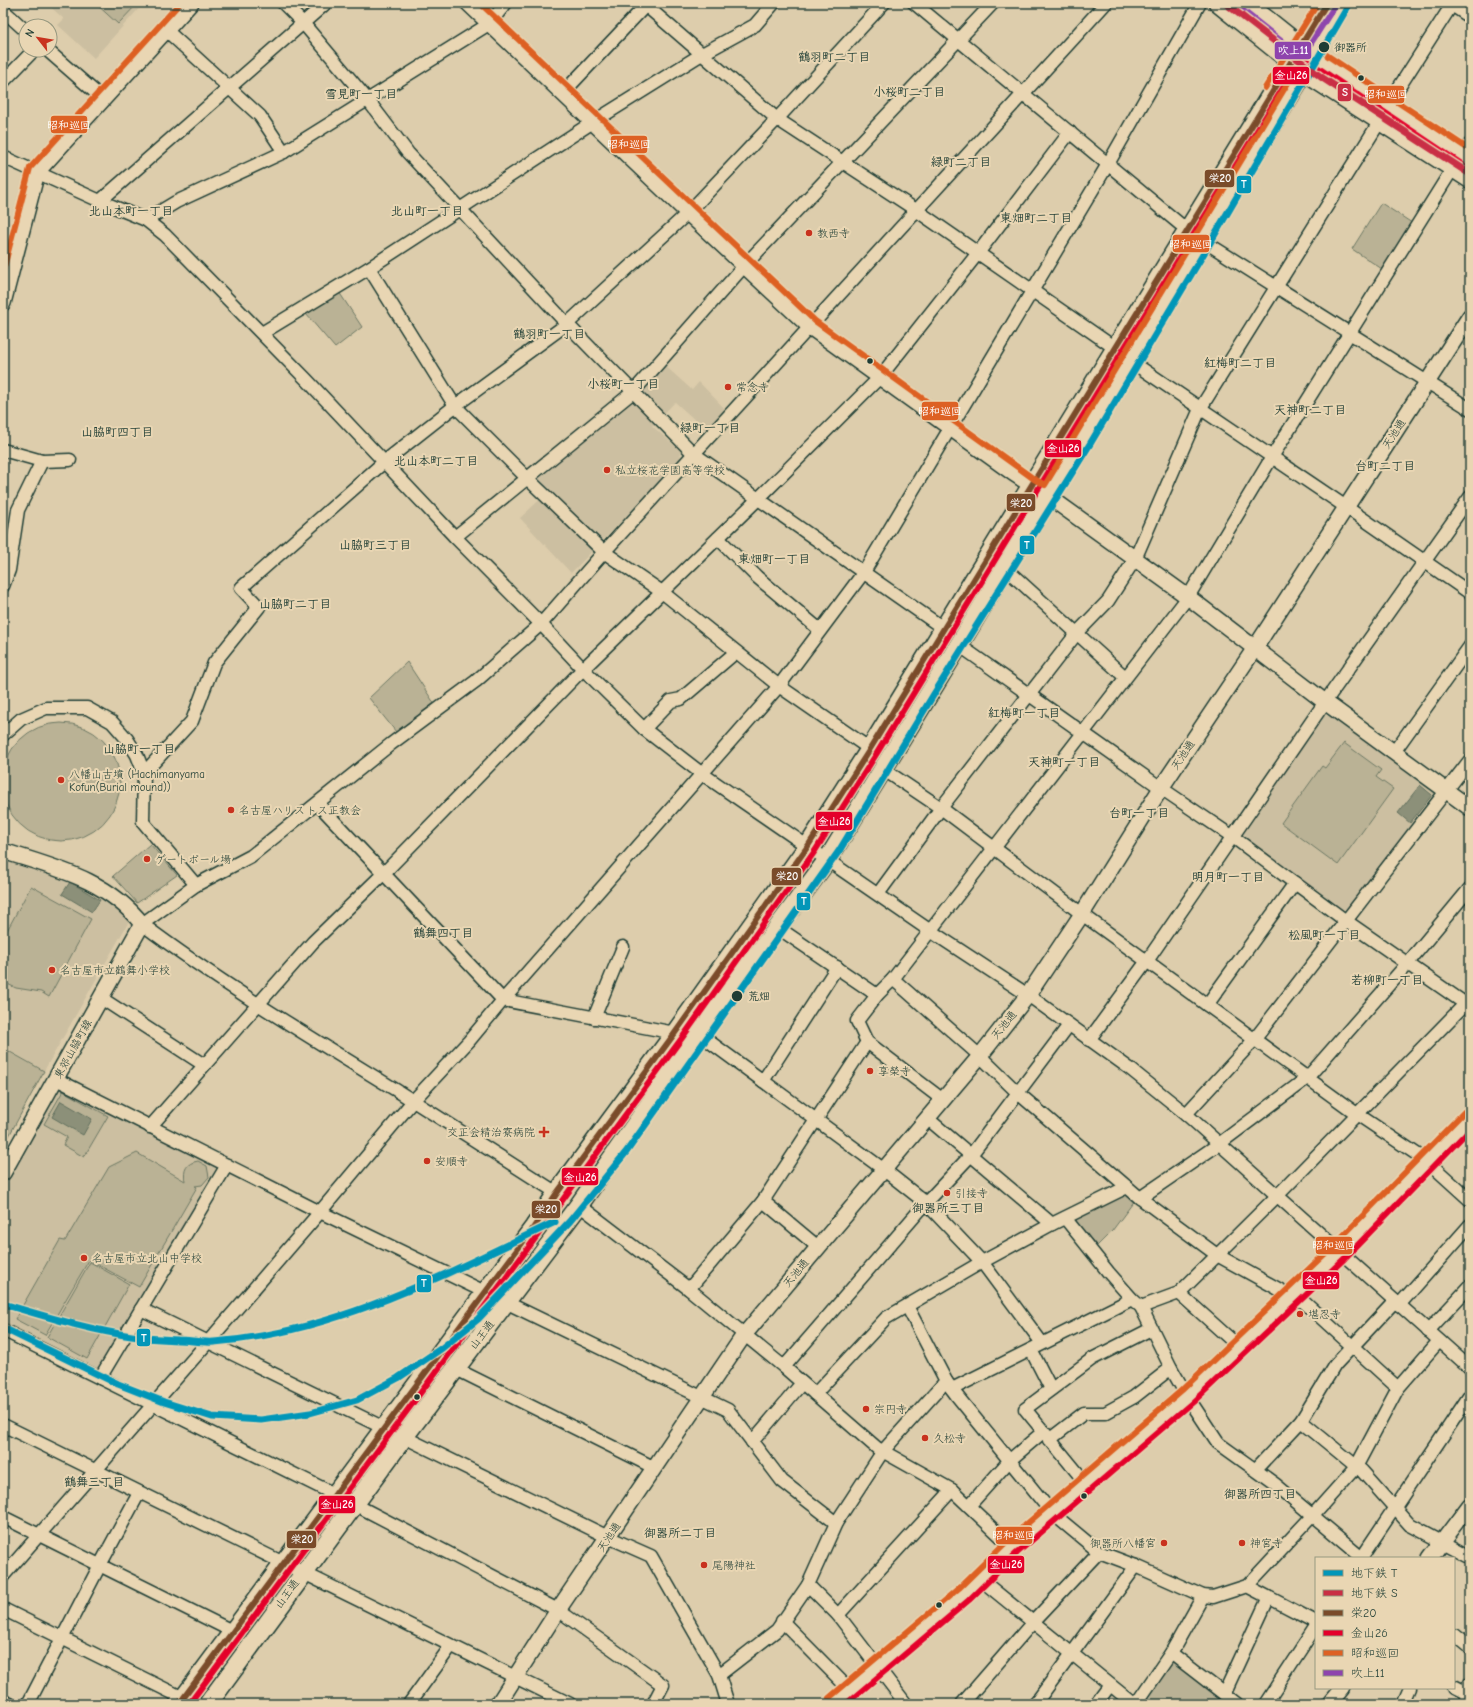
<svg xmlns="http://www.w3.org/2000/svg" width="1473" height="1707" font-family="'Comic Neue','Klee One',sans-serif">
	<rect width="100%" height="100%" fill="#ddcdac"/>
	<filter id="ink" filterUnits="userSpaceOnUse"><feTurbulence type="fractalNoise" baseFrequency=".025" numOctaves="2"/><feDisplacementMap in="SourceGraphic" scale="8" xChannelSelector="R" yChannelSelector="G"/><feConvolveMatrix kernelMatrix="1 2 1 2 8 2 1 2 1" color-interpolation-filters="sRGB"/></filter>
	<g filter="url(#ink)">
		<g fill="#ccbfa1">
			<polygon points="46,3 144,3 94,58 58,25 64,19"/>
			<polygon points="662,363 692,390 699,382 726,410 706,430 675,402 652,426 681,451 680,461 571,573 520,518 547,493 533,480"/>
			<polygon points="1331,715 1435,791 1436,796 1349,909 1342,909 1241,835 1324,716"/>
			<polygon points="4,859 67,878 106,899 128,920 128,923 44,1071 3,1048"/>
			<polygon points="60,1087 216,1168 99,1372 3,1324 3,1191"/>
			<polygon points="1112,1692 1126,1704 1100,1704"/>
		</g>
		<g fill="#bab295" stroke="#6c7864">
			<polygon points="95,3 138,3 118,24"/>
			<polygon points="1381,203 1412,223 1382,269 1352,249"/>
			<polygon points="339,292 362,327 335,348 306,314"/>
			<polygon points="407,662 434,703 396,732 369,698"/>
			<circle cx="61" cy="782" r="59"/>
			<polygon points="1344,743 1381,770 1376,777 1393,789 1338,865 1281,823 1322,766 1325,768"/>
			<polygon points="150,844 177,875 137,903 113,876"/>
			<polygon points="31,886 91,919 49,997 41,992 16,988 3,982 3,938"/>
			<polygon points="3,1048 44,1071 3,1147"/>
			<polygon points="63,1091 108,1116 84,1157 63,1145 67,1137 44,1124"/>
			<path d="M137,1153L185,1181C183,1170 186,1163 198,1161L207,1166L209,1177L202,1185L195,1186L197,1187L139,1287L89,1260L45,1335L15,1319L60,1240L65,1241L109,1167Z"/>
			<polygon points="1125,1192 1135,1200 1112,1231 1097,1246 1074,1220"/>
			<polygon points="90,1262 129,1284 87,1359 47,1337"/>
			<polygon points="1173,1662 1225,1704 1141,1704 1167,1665"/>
		</g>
		<g fill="#8c9079" stroke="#606f5d">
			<polygon points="1420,785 1432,795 1410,823 1398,813"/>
			<polygon points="70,882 100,900 92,912 62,894"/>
			<polygon points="61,1101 92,1119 83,1135 52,1117"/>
		</g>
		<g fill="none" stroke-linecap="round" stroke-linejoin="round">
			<g stroke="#1f3d34" stroke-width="15">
				<g id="minor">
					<polyline points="283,3 303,23 367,99 408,153 567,324 694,454 943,628"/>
					<polyline points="643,3 777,119 916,210 1115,348"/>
					<polyline points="914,3 1187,230"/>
					<polyline points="1449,3 1470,17"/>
					<polyline points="3,10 26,31"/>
					<polyline points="166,30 260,116 284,152"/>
					<polyline points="47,50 103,99"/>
					<polyline points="3,82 34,50"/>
					<polyline points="563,93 648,3"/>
					<polyline points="1387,106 1453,3"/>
					<polyline points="1463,156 1470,144"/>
					<polyline points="3,157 100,201 146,220 165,235 306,379 455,537 541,624 583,669 644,729 701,773 929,930 1028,995 1129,1068 1186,1114 1470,1368"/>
					<polyline points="100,201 326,3"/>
					<polyline points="146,220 176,202 284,152 489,24 506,3"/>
					<polyline points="1202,240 1470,409"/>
					<polyline points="3,256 14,261"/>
					<polyline points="369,268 455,406 527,478 604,552 662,592 779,686 870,749"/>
					<polyline points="262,333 369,268 593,122 702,54 755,25 774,3"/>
					<polyline points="1129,360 1346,507 1470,593"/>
					<polyline points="3,450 42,461 70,460"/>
					<polyline points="455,537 633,392 744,266 993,3"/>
					<polyline points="718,538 757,577 820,630"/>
					<polyline points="1005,568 1125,677"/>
					<polyline points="3,586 9,570 18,510 42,461"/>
					<polyline points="959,645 1161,788 1233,837 1346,921 1470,1007"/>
					<polyline points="644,729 671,701 681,699 736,652"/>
					<polyline points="3,735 21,719 46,708 87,708 112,722 127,739 137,755 144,773 143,822 196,885"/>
					<polyline points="1394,752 1470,646"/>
					<polyline points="883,769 941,808 1082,914 1357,1114 1427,1161 1470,1200"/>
					<polyline points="144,773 192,721 214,663 259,607 241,588 384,462 455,406 567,324 688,213 777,119 884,3"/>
					<polyline points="318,804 503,1000 675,1033 699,1034 883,1169 926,1203 982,1262 1042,1343"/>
					<polyline points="878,894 941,808 1077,633 1108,601 1135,559 1200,409 1380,121"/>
					<polyline points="777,927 877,995"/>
					<polyline points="893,979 980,1056 1018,1093 1140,1198 1217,1255 1291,1296"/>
					<polyline points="101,998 204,1065"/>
					<polyline points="1207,1005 1295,883"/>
					<polyline points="594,1018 623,947"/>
					<polyline points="1089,1040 1147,961 1325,702 1470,497"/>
					<polyline points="56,1079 320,1212 728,1410 782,1481 836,1523"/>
					<polyline points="763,1081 837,967"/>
					<polyline points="943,1100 867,1042 857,1021 877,995 893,979 1188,597 1272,457 1453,168"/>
					<polyline points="1186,1114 1254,1040 1470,760"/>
					<polyline points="927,1118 1052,1224"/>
					<polyline points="150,1127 313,942 383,874 583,669 758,499 880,377 978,253 1070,132"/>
					<path d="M557,1193C503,1159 450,1124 396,1090C310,1037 223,985 142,924L196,885L251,856L391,744L476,681L541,624L604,552L1106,3"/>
					<polyline points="1140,1198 1219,1144 1307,1078 1407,964 1470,888"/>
					<polyline points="763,1201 818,1247"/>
					<polyline points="579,1205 689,1289 784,1367 877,1448 952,1490 1012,1547"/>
					<polyline points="1065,1218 1109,1273 1132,1299 1141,1307 1171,1368 1187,1396 1218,1443 1275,1484 1363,1558"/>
					<polyline points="689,1289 763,1201 867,1042"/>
					<polyline points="1179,1293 1238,1346"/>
					<polyline points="1294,1293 1398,1388"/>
					<polyline points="1399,1305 1470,1225"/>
					<polyline points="907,1306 946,1381 957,1396 1052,1513 1099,1552 1136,1566 1203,1596 1213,1597 1247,1586 1313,1515 1356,1467 1398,1388 1439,1341"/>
					<polyline points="1141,1307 1179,1293 1277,1196 1470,999"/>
					<polyline points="141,1309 384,1428"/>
					<polyline points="3,1330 334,1494"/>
					<polyline points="1428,1331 1470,1286"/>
					<polyline points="1031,1350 1051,1389"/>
					<polyline points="784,1367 926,1203 971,1155 1069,1025"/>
					<polyline points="456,1369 655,1468"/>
					<polyline points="100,1378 227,1165"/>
					<polyline points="952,1389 1132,1299"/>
					<polyline points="815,1394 886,1318 982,1262 1052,1224 1127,1187"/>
					<polyline points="1301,1421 1362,1471 1410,1525 1470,1557"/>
					<polyline points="3,1425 570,1704"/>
					<polyline points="404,1437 608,1537 651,1556 719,1675 728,1704"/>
					<polyline points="1049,1440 1084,1413 1105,1413 1134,1397 1171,1368"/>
					<polyline points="752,1442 802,1383"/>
					<polyline points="1256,1469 1301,1421 1335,1365 1395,1301"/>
					<polyline points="1085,1482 1025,1409 1092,1359 1151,1329"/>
					<polyline points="354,1504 558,1610 663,1685 653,1704"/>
					<polyline points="969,1506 1010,1460 1043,1432"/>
					<polyline points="3,1517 232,1631"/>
					<polyline points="1361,1558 1470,1395"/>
					<polyline points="3,1576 208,1342 320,1212 413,1101 469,1041 503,1000 779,686 864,572 1108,164 1200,3"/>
					<polyline points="980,1579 1134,1704"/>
					<polyline points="808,1585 838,1615 906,1704"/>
					<polyline points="1247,1586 1316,1622"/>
					<polyline points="3,1609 183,1698"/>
					<polyline points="838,1615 952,1490"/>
					<polyline points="782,1621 850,1690"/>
					<polyline points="1454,1636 1470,1649"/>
					<polyline points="1171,1653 1237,1704"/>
					<polyline points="719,1675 777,1630 808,1585 836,1523 883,1451 946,1381"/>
					<polyline points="1454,1688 1470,1696"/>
					<polyline points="1224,1694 1268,1599"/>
					<polyline points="3,1701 10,1704"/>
					<polyline points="28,1704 100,1565 139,1493"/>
					<polyline points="409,1704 451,1646"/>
					<polyline points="962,1704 1033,1622 1099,1552"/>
					<polyline points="1035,1704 1136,1566"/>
					<polyline points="1096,1704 1110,1685"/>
					<polyline points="1136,1704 1171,1653 1203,1596"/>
					<polyline points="1265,1704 1316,1626"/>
					<polyline points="1402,1704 1409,1688"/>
					<polyline points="1465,1704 1470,1685"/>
				</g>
			</g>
			<g stroke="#1f3d34" stroke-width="18">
				<g id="tertiary">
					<polyline points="468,3 688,213 810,327 1013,473 1048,496 1188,597 1325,702 1470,808"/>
					<polyline points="3,303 37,172 191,3"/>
					<path d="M3,851C55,868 107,879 142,924L3,1173"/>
					<polyline points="1430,1558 1470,1505"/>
					<polyline points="498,1704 558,1610 744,1335 980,1056 1028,995 1082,914 1161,788 1255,648 1470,316"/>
					<polyline points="834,1704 964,1594 1012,1547 1187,1396 1339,1252 1470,1118"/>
					<polyline points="1329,1704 1342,1688"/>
				</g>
			</g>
			<g stroke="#1f3d34" stroke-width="21">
				<g id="primary">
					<polyline points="1218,3 1304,72 1470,179"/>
					<polyline points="1246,3 1300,46 1470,160"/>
					<polyline points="179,1704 534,1227 557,1193 675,1033 808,846 870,749 1327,3"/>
					<polyline points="208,1704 404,1437 579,1205 699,1034 828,859 959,645 1304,72 1311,54 1342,3"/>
				</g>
			</g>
			<use href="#minor" stroke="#e9d6b3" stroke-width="12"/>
			<use href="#tertiary" stroke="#e9d6b3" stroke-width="15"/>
			<use href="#primary" stroke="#e9d6b3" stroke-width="18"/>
			<g stroke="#e9d6b3" stroke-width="9">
				<polyline id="bus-1" points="179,1704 534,1227 557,1193 675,1033 808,846 870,749 1327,3"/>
			</g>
			<g stroke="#e9d6b3" stroke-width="9">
				<g id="bus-2">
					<polyline points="189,1704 540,1232 564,1198 682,1038 815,851 877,753 1302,57 1466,167"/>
					<polyline points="846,1704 969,1600 1017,1553 1193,1402 1345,1258 1470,1129"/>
				</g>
			</g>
			<g stroke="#e9d6b3" stroke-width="9">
				<g id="bus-3">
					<polyline points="480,3 815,321 1034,479 1045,485 1297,68"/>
					<polyline points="1334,32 1322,52 1470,150"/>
					<polyline points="1265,88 1318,3"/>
					<polyline points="3,271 30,168 180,3"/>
					<polyline points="829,1698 959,1588 1007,1541 1182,1390 1333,1246 1464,1112"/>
				</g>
			</g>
			<g stroke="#e9d6b3" stroke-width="9">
				<polyline id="bus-4" points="1241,9 1295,52 1300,54 1306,51 1334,7"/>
			</g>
			<use href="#bus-1" stroke="#7a4b2a" stroke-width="6"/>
			<use href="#bus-2" stroke="#e4002b" stroke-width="6"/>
			<use href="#bus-3" stroke="#dd6124" stroke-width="6"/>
			<use href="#bus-4" stroke="#8e44ad" stroke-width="6"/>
			<g stroke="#e9d6b3" stroke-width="10">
				<g id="metro-1">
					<path d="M3,1304C47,1317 93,1331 138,1337C151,1339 165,1339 178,1340C189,1340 202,1343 214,1342C336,1333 446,1274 555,1222"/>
					<polyline points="3,1328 118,1384 164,1402 212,1417 261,1420 310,1413 357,1400 398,1378 442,1348 478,1319 570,1221 627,1151 839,851 934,694 1090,444 1207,248 1350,3"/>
				</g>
			</g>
			<g stroke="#e9d6b3" stroke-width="10">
				<polyline id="metro-2" points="1225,3 1321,77 1470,174"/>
			</g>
			<use href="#metro-1" stroke="#0296b8" stroke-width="7"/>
			<use href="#metro-2" stroke="#c92f44" stroke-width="7"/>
		</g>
	</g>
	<g fill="#1f3d34" stroke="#e9d6b3" stroke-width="1.5">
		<circle cx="1324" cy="47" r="6"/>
		<circle cx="1361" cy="78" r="3.5"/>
		<circle cx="870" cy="361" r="3.5"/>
		<circle cx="737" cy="996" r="6"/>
		<circle cx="417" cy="1397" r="3.5"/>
		<circle cx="1084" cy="1496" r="3.5"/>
		<circle cx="939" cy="1605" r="3.5"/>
	</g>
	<g fill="#c8321e" stroke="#e9d6b3" stroke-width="1.5">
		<circle cx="809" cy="233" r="4"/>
		<circle cx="728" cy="387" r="4"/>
		<circle cx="607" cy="470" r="4"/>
		<circle cx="61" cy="780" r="4"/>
		<circle cx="231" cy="810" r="4"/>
		<circle cx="147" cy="859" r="4"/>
		<circle cx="52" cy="970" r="4"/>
		<circle cx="870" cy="1071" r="4"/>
		<path d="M542 1126h4v4h4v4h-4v4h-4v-4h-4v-4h4z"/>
		<circle cx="427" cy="1161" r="4"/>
		<circle cx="947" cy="1193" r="4"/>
		<circle cx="84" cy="1258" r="4"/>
		<circle cx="1300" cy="1314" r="4"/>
		<circle cx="866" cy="1409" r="4"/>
		<circle cx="925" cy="1438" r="4"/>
		<circle cx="1164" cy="1543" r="4"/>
		<circle cx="1242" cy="1543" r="4"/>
		<circle cx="704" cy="1565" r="4"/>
	</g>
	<g text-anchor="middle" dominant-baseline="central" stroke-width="4" stroke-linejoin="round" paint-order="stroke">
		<g font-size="11" font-weight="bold" fill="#1f3d34" stroke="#e9d6b3" text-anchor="start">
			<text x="1334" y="47">御器所</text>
			<text x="748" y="996">荒畑</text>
		</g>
		<g font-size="11" fill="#1f3d34" stroke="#e9d6b3" text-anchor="start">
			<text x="817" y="233">教西寺</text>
			<text x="736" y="387">常念寺</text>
			<text x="615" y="470">私立桜花学園高等学校</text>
			<text x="69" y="774">八幡山古墳 (Hachimanyama<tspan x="69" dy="13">Kofun(Burial mound))</tspan></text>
			<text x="239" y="810">名古屋ハリストス正教会</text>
			<text x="155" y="859">ゲートボール場</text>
			<text x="60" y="970">名古屋市立鶴舞小学校</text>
			<text x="878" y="1071">享榮寺</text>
			<text x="535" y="1132" text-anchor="end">交正会精治寮病院</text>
			<text x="435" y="1161">安順寺</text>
			<text x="955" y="1193">引接寺</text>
			<text x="92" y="1258">名古屋市立北山中学校</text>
			<text x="1308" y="1314">堪忍寺</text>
			<text x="874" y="1409">宗円寺</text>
			<text x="933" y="1438">久松寺</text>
			<text x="1156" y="1543" text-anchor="end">御器所八幡宮</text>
			<text x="1250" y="1543">神宮寺</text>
			<text x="712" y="1565">尾陽神社</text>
		</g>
		<g font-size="11" fill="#1f3d34" stroke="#e9d6b3">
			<text transform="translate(1394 434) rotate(-57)">天池通</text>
			<text transform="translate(1183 755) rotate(-56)">天池通</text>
			<text transform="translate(1004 1025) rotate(-51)">天池通</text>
			<text transform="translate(73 1049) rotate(-61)">東郊山脇町線</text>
			<text transform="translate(796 1273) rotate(-50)">天池通</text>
			<text transform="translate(482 1335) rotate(-53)">山王通</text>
			<text transform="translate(609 1537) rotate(-56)">天池通</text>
			<text transform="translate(287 1594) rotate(-54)">山王通</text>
		</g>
		<g font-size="12" font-weight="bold" fill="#1f3d34" stroke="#e9d6b3">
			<text x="834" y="57">鶴羽町二丁目</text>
			<text x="909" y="92">小桜町二丁目</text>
			<text x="361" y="94">雪見町一丁目</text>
			<text x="961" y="162">緑町二丁目</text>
			<text x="131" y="211">北山本町一丁目</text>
			<text x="427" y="211">北山町一丁目</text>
			<text x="1036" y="218">東畑町二丁目</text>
			<text x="549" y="334">鶴羽町一丁目</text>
			<text x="1240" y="363">紅梅町二丁目</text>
			<text x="623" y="384">小桜町一丁目</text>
			<text x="1310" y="410">天神町二丁目</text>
			<text x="710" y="428">緑町一丁目</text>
			<text x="117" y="432">山脇町四丁目</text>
			<text x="436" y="461">北山本町二丁目</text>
			<text x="1385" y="466">台町二丁目</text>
			<text x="375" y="545">山脇町三丁目</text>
			<text x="774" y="559">東畑町一丁目</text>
			<text x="295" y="604">山脇町二丁目</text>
			<text x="1024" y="713">紅梅町一丁目</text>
			<text x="139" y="749">山脇町一丁目</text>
			<text x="1064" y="762">天神町一丁目</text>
			<text x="1139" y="813">台町一丁目</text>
			<text x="1228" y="877">明月町一丁目</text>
			<text x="443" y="933">鶴舞四丁目</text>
			<text x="1324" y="935">松風町一丁目</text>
			<text x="1387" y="980">若柳町一丁目</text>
			<text x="948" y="1208">御器所三丁目</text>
			<text x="94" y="1482">鶴舞三丁目</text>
			<text x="1260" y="1494">御器所四丁目</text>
			<text x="680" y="1533">御器所二丁目</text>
		</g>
	</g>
	<g stroke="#e9d6b3" stroke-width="1.5">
		<rect x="1274" y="41" width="38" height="19" rx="4" fill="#8e44ad"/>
		<rect x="1272" y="66" width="38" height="19" rx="4" fill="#e4002b"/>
		<rect x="1337" y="83" width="15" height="19" rx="4" fill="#c92f44"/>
		<rect x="1367" y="85" width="38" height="19" rx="4" fill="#dd6124"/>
		<rect x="50" y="115" width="38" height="19" rx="4" fill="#dd6124"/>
		<rect x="610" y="135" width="38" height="19" rx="4" fill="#dd6124"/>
		<rect x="1204" y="169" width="31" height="19" rx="4" fill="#7a4b2a"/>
		<rect x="1236" y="175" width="16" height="19" rx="4" fill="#0296b8"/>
		<rect x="1172" y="234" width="38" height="19" rx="4" fill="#dd6124"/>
		<rect x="921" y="401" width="38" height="20" rx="4" fill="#dd6124"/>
		<rect x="1044" y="439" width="38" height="19" rx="4" fill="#e4002b"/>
		<rect x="1006" y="493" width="30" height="19" rx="4" fill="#7a4b2a"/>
		<rect x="1019" y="535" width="16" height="20" rx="4" fill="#0296b8"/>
		<rect x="815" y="811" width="38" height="20" rx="4" fill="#e4002b"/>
		<rect x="771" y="867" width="31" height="19" rx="4" fill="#7a4b2a"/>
		<rect x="796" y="892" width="15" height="19" rx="4" fill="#0296b8"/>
		<rect x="561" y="1167" width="38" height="19" rx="4" fill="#e4002b"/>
		<rect x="531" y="1200" width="30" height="19" rx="4" fill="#7a4b2a"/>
		<rect x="1315" y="1236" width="38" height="19" rx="4" fill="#dd6124"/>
		<rect x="1302" y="1271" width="38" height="19" rx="4" fill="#e4002b"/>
		<rect x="416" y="1274" width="16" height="19" rx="4" fill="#0296b8"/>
		<rect x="136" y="1328" width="15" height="19" rx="4" fill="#0296b8"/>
		<rect x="318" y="1495" width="38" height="19" rx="4" fill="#e4002b"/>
		<rect x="995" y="1526" width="38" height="19" rx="4" fill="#dd6124"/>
		<rect x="286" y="1530" width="31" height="19" rx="4" fill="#7a4b2a"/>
		<rect x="987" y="1555" width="38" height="19" rx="4" fill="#e4002b"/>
	</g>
	<g font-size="11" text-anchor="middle" font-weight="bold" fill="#fff">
		<text x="1293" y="54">吹上11</text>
		<text x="1291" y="79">金山26</text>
		<text x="1345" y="96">S</text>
		<text x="1386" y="98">昭和巡回</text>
		<text x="69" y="129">昭和巡回</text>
		<text x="629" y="148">昭和巡回</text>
		<text x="1220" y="182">栄20</text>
		<text x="1244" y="188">T</text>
		<text x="1191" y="248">昭和巡回</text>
		<text x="940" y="415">昭和巡回</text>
		<text x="1063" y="452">金山26</text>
		<text x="1021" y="507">栄20</text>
		<text x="1027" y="549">T</text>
		<text x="834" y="825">金山26</text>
		<text x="787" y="880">栄20</text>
		<text x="804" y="905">T</text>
		<text x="580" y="1181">金山26</text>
		<text x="546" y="1213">栄20</text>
		<text x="1334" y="1249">昭和巡回</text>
		<text x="1321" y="1284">金山26</text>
		<text x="424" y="1287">T</text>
		<text x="144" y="1342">T</text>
		<text x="337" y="1508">金山26</text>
		<text x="1014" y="1539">昭和巡回</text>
		<text x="302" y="1543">栄20</text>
		<text x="1006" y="1568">金山26</text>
	</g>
	<rect width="1473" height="1707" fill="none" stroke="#e9d6b3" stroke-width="16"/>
	<rect x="8" y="8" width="1457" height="1691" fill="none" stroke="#1f3d34" stroke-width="1.5" filter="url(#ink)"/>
	<rect x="1315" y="1557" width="140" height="132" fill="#e9d6b3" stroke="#989980"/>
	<rect x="1323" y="1570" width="20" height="6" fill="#0296b8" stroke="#989980"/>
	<text x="1351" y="1577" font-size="12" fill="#1f3d34">地下鉄 T</text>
	<rect x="1323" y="1590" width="20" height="6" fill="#c92f44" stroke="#989980"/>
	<text x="1351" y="1597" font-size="12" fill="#1f3d34">地下鉄 S</text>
	<rect x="1323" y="1610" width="20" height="6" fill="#7a4b2a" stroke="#989980"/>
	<text x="1351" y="1617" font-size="12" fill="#1f3d34">栄20</text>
	<rect x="1323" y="1630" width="20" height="6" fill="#e4002b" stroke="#989980"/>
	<text x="1351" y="1637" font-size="12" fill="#1f3d34">金山26</text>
	<rect x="1323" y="1650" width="20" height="6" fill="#dd6124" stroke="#989980"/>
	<text x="1351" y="1657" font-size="12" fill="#1f3d34">昭和巡回</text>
	<rect x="1323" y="1670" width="20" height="6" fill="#8e44ad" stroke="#989980"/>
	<text x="1351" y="1677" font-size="12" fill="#1f3d34">吹上11</text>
	<g transform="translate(38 38) rotate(301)"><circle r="19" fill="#e9d6b3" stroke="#989980"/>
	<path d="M0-3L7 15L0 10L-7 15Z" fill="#c8321e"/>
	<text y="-6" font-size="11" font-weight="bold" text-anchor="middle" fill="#1f3d34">N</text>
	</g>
</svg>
